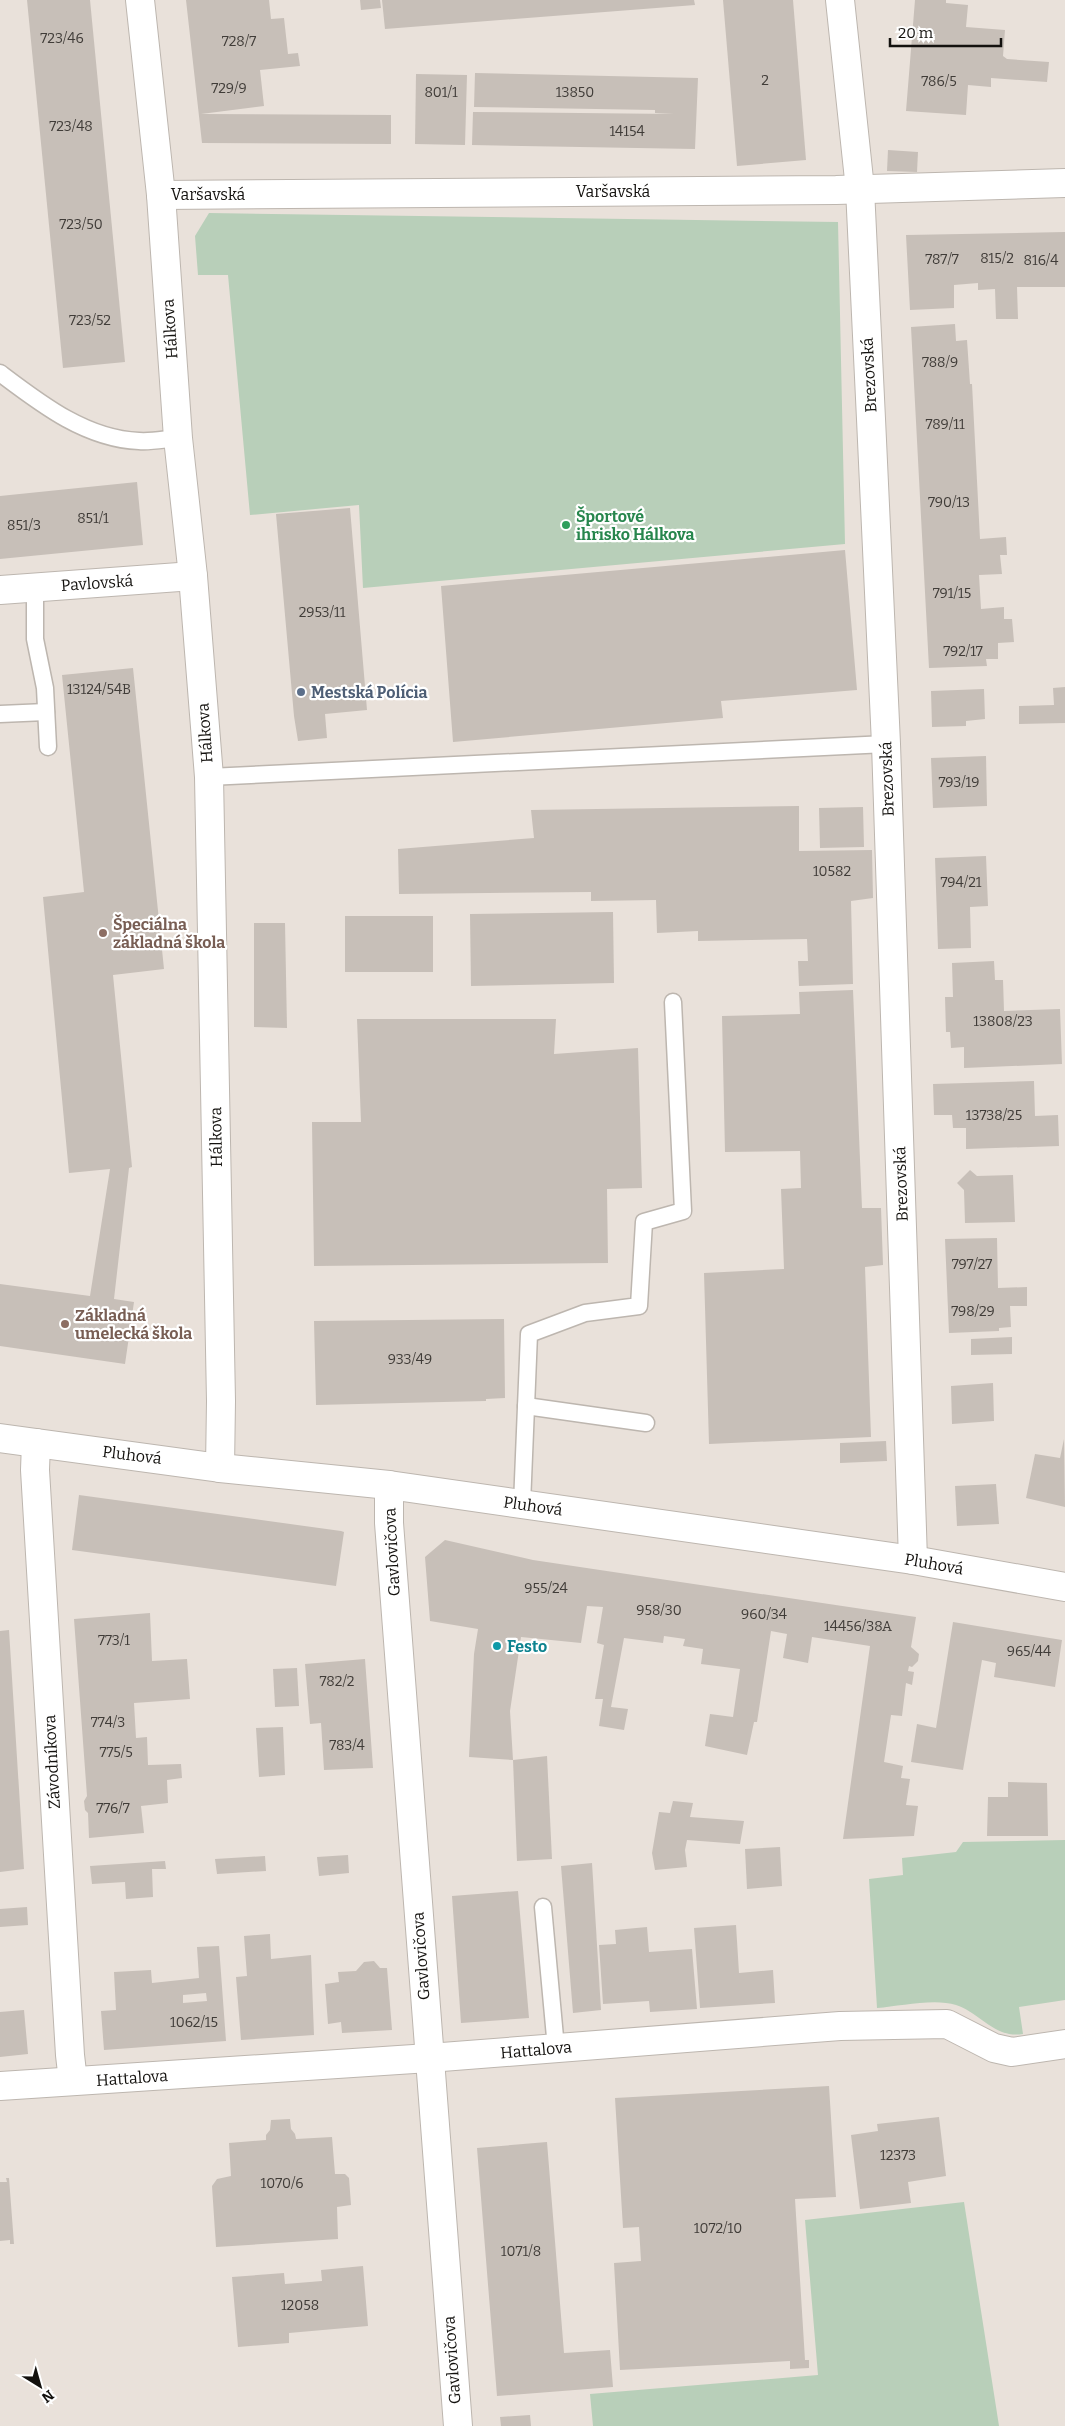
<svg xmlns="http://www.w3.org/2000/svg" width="1065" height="2426" font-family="Bitter,serif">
	<rect width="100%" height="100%" fill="#e9e1da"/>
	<g fill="#b8cfb9">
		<polygon points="209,213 838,222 845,544 363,588 359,505 250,515 228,275 198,275 195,236"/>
		<path d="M1065,1840V2000L1019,2007L1023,2034C995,2039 979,2012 956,2005C935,1998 900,2006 877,2008L869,1879L903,1875L902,1858L956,1852L963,1842Z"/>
		<polygon points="964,2202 999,2426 593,2426 590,2394 818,2375 805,2220"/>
	</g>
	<g fill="#c7bfb8" fill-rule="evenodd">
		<polygon points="27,0 90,0 125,362 63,368"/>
		<polygon points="186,0 269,0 271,19 284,18 288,54 298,53 300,66 260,70 264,106 201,114 391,115 391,144 202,143"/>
		<polygon points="360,0 380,0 381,8 361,10"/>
		<polygon points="382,0 694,0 695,5 385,29"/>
		<polygon points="723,0 793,0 806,160 737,166"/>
		<polygon points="915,0 946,0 946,3 968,5 966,27 1005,30 1003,56 1007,59 1049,62 1047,82 991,78 991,87 968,85 966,115 906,111"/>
		<polygon points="475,73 698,78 695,149 472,145 473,112 674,114 655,113 655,110 474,107"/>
		<polygon points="416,74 467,75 465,145 415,144"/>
		<polygon points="888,150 918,152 917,172 887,171"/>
		<polygon points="1065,232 1065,287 1017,287 1018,319 996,319 995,289 978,290 978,283 954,285 954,308 910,310 906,235"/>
		<polygon points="955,324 956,341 967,340 970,384 972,384 980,539 1006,537 1007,555 1000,555 1002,574 979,575 981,609 1004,607 1004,619 1012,619 1014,642 998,643 998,659 986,659 987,666 929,668 911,327"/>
		<polygon points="137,482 143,545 0,559 0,496"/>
		<polygon points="350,508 367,710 325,714 327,738 298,741 294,716 276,514"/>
		<polygon points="845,550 857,690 721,701 723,718 453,742 441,586"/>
		<polygon points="133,668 164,969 113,975 132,1167 129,1168 114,1299 134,1302 125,1364 0,1346 0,1284 90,1296 110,1169 69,1173 43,897 84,892 62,675"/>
		<polygon points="1065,687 1065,723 1019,724 1019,706 1054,705 1053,688"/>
		<polygon points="984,689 985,719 966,721 966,726 932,727 931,691"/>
		<polygon points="986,756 987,806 933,808 931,758"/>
		<polygon points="799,806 799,851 872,850 873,898 851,901 853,984 799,986 798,961 808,961 807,939 698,941 698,931 657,933 656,900 591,901 591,892 399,894 398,849 534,838 531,810"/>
		<polygon points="863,807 864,847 820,848 819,808"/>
		<polygon points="986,856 988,906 970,907 971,948 938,949 935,858"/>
		<polygon points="613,912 614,983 471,986 470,914"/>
		<rect x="345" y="916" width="88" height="56"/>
		<polygon points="254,923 285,923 287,1028 254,1027"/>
		<polygon points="994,961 995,980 1003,980 1004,1011 1060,1009 1062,1064 964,1068 964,1047 951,1048 950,1032 946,1032 945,997 953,997 952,963"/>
		<polygon points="853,990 862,1208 881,1208 883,1265 865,1267 871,1437 709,1444 704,1273 784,1269 781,1189 801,1188 800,1151 725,1152 722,1016 800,1014 799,992"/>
		<polygon points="357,1019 556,1019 554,1054 638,1048 642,1188 607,1189 608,1263 314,1266 312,1122 361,1122"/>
		<polygon points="1034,1081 1035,1116 1058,1115 1059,1146 966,1149 966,1128 953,1128 952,1115 934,1115 933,1084"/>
		<polygon points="970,1170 977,1176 1013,1175 1015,1222 965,1223 964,1190 957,1183"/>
		<polygon points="997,1238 998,1288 1027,1287 1027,1306 1010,1306 1011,1327 999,1328 999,1331 949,1333 945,1239"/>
		<polygon points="504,1319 505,1398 486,1399 486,1401 316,1405 314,1321"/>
		<polygon points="1012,1337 1012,1354 971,1355 971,1339"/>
		<polygon points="993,1383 994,1421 952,1424 951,1386"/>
		<polygon points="1064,1439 1065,1507 1026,1498 1035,1454 1060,1458"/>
		<polygon points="886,1441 887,1461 840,1463 840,1443"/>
		<polygon points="996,1484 999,1524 957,1526 955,1486"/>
		<polygon points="79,1495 341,1531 344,1532 336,1586 72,1550"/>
		<polygon points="445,1540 533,1560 916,1617 911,1647 919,1654 918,1661 912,1667 909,1666 908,1671 914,1672 912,1685 906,1683 902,1716 891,1715 884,1762 903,1766 901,1778 910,1779 906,1805 918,1806 914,1836 843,1839 870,1646 812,1637 808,1663 783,1658 787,1634 771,1631 757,1722 754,1722 747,1755 705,1746 710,1714 733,1717 740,1669 701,1664 703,1649 683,1646 685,1639 664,1636 663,1643 624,1638 611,1707 628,1709 624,1730 599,1726 603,1699 595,1699 604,1645 597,1643 603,1607 587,1606 581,1643 521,1637 510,1711 513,1760 469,1757 474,1654 478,1629 430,1621 425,1557"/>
		<polygon points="150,1613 152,1661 187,1659 190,1699 134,1703 136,1738 147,1737 148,1765 181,1764 182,1778 167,1780 168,1803 141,1806 144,1833 89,1838 88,1813 85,1810 84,1801 87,1796 74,1619"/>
		<polygon points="953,1622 1062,1640 1055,1687 994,1677 996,1663 982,1660 963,1770 911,1762 917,1724 936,1728"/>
		<polygon points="9,1630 24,1869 0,1872 0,1631"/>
		<polygon points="365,1659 373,1768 324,1770 321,1723 310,1724 305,1664"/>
		<polygon points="297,1668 299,1706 275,1707 273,1669"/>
		<polygon points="283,1727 285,1775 259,1777 256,1728"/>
		<polygon points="547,1756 552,1859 517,1861 513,1760"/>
		<polygon points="1008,1782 1047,1783 1048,1836 987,1836 988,1797 1008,1797"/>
		<polygon points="673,1801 693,1803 690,1817 744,1821 740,1844 687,1840 685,1850 687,1867 655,1870 652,1853 659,1812 670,1813"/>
		<polygon points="780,1847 782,1886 747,1889 745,1849"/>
		<polygon points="348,1855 349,1873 319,1876 317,1857"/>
		<polygon points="265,1856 266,1871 217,1874 215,1859"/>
		<polygon points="165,1861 166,1869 152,1869 153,1897 126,1899 125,1882 92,1884 90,1866"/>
		<polygon points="592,1863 601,2010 573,2013 561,1866"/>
		<polygon points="518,1891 529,2018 461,2023 452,1896"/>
		<polygon points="27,1907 28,1925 0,1927 0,1909"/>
		<polygon points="736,1925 739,1973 773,1970 775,2003 700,2008 694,1928"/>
		<polygon points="647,1927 649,1952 692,1949 697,2009 650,2012 649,2001 603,2004 599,1945 616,1944 615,1930"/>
		<polygon points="270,1934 271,1959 311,1955 314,2035 241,2040 236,1977 247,1976 244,1936"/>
		<path d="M219,1946L226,2041L104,2050L101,2011L116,2010L114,1972L151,1970L152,1983L199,1978L197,1947ZM206,1993L207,2001L183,2003V1995Z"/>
		<polygon points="374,1961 380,1968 387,1968 392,2030 342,2033 341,2022 328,2024 325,1984 339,1982 338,1972 356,1971 364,1962"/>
		<polygon points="24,2010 28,2054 0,2057 0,2012"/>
		<polygon points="829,2086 836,2197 795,2199 805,2360 809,2360 809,2368 790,2369 790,2361 620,2370 614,2263 641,2261 639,2227 623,2228 615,2098"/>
		<polygon points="939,2117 946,2176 908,2182 911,2203 860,2209 851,2135 878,2131 877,2124"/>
		<polygon points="290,2119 291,2129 295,2134 296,2139 332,2137 335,2174 345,2174 349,2178 351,2205 337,2207 338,2239 216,2247 212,2186 217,2179 231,2176 229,2143 266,2140 266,2135 270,2130 271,2120"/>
		<polygon points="547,2142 564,2353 610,2350 613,2387 497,2396 477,2148"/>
		<polygon points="6,2178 9,2178 14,2244 10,2244 10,2240 0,2241 0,2182 7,2182"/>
		<polygon points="363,2266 368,2326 289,2333 289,2343 238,2347 232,2277 284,2273 285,2284 322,2281 321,2270"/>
		<polygon points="530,2415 531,2426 501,2426 500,2417"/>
	</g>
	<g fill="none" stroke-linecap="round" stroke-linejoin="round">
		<g stroke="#bdb6af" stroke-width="19">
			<g id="service">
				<path d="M0,373C41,404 86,439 139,441C152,442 165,439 178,438"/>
				<polyline points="35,588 35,639 45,688 48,747"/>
				<polyline points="0,714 46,712"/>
				<polyline points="209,777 886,744"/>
				<polyline points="526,1406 646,1423"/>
				<polyline points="522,1504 529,1334 585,1313 639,1306 644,1222 683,1211 673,1002"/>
				<polyline points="543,1907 556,2048"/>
			</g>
		</g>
		<g stroke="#bdb6af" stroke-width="30">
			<g id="minor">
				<polyline points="140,0 161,195 178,438 193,576 209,777 221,1401 220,1468"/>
				<polyline points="840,0 860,189 871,419 886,744 913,1560"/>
				<polyline points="161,195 836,190 1065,183"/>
				<polyline points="0,590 193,576"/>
				<polyline points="0,1438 220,1468 389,1485 913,1560 1065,1587"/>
				<polyline points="36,1443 35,1470 70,2055 73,2081"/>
				<polyline points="389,1485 389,1523 458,2426"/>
				<polyline points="0,2086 429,2058 840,2026 947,2024 994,2048 1012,2052 1065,2044"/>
			</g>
		</g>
		<use href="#service" stroke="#fff" stroke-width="16"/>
		<use href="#minor" stroke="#fff" stroke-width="28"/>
	</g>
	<circle fill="#2e9e5b" stroke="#fff" stroke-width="2" cx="566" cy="525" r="5"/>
	<circle fill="#5c6f8a" stroke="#fff" stroke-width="2" cx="301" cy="692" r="5"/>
	<g fill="#8d6e63" stroke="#fff" stroke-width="2">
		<circle cx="103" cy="933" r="5"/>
		<circle cx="65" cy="1324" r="5"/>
	</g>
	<circle fill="#0f9aa8" stroke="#fff" stroke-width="2" cx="497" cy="1646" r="5"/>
	<g text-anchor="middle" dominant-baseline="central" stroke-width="4.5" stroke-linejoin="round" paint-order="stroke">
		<g font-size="14" fill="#403c38">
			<text x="62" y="38">723/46</text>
			<text x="239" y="41">728/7</text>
			<text x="765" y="80">2</text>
			<text x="939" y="81">786/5</text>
			<text x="229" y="88">729/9</text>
			<text x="441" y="92">801/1</text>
			<text x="575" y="92">13850</text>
			<text x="71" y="126">723/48</text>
			<text x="627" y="131">14154</text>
			<text x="81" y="224">723/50</text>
			<text x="997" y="258">815/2</text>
			<text x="942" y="259">787/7</text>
			<text x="1041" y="260">816/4</text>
			<text x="90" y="320">723/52</text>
			<text x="940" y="362">788/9</text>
			<text x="945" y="424">789/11</text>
			<text x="949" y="502">790/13</text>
			<text x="93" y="518">851/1</text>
			<text x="24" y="525">851/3</text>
			<text x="952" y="593">791/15</text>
			<text x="322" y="612">2953/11</text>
			<text x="963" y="651">792/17</text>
			<text x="99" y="689">13124/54B</text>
			<text x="959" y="782">793/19</text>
			<text x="832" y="871">10582</text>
			<text x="961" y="882">794/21</text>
			<text x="1003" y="1021">13808/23</text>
			<text x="994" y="1115">13738/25</text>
			<text x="972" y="1264">797/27</text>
			<text x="973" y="1311">798/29</text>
			<text x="410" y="1359">933/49</text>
			<text x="546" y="1588">955/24</text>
			<text x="659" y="1610">958/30</text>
			<text x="764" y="1614">960/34</text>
			<text x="858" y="1626">14456/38A</text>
			<text x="114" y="1640">773/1</text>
			<text x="1029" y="1651">965/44</text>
			<text x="337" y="1681">782/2</text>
			<text x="108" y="1722">774/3</text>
			<text x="347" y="1745">783/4</text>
			<text x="116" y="1752">775/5</text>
			<text x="113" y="1808">776/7</text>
			<text x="194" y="2022">1062/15</text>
			<text x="898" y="2155">12373</text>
			<text x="282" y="2183">1070/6</text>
			<text x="718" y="2228">1072/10</text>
			<text x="521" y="2251">1071/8</text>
			<text x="300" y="2305">12058</text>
		</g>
		<g font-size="16" fill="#13110e" stroke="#fff">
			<text x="613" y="191">Varšavská</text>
			<text x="208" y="194">Varšavská</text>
			<text transform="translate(170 329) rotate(-94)">Hálkova</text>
			<text transform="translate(869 375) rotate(-93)">Brezovská</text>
			<text transform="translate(97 583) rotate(-4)">Pavlovská</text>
			<text transform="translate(205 733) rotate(-94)">Hálkova</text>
			<text transform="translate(887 779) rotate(-92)">Brezovská</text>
			<text transform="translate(216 1137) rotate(-91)">Hálkova</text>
			<text transform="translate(901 1184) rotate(-92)">Brezovská</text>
			<text transform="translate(132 1455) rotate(7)">Pluhová</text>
			<text transform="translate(533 1506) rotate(8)">Pluhová</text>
			<text transform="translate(392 1552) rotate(-93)">Gavlovičova</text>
			<text transform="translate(934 1564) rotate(10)">Pluhová</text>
			<text transform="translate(52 1762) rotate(-93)">Závodníkova</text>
			<text transform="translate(421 1956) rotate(-94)">Gavlovičova</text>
			<text transform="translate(536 2050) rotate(-5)">Hattalova</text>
			<text transform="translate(132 2078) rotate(-4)">Hattalova</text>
			<text transform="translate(452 2360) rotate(-94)">Gavlovičova</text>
		</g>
		<g font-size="16" font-weight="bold" fill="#27864d" stroke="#fff" text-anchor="start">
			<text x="576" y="516">Športové<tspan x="576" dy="18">ihrisko Hálkova</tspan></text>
		</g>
		<g font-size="16" font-weight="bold" fill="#4e5e75" stroke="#fff" text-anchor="start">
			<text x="311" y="692">Mestská Polícia</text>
		</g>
		<g font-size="16" font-weight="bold" fill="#785e54" stroke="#fff" text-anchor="start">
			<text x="113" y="924">Špeciálna<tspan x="113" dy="18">základná škola</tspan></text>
			<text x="75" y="1315">Základná<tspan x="75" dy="18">umelecká škola</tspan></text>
		</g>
		<g font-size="16" font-weight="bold" fill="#0d838f" stroke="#fff" text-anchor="start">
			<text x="507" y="1646">Festo</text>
		</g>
	</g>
	<g transform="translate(40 2386) rotate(143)" stroke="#ffffff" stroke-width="4" paint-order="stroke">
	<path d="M0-4L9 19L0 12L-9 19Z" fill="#13110e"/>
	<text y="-8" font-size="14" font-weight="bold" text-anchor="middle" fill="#13110e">N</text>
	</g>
	<path d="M890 38v8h111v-8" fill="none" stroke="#13110e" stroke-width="2.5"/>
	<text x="898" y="38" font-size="15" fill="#13110e" stroke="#ffffff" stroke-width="4" paint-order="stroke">20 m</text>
</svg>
